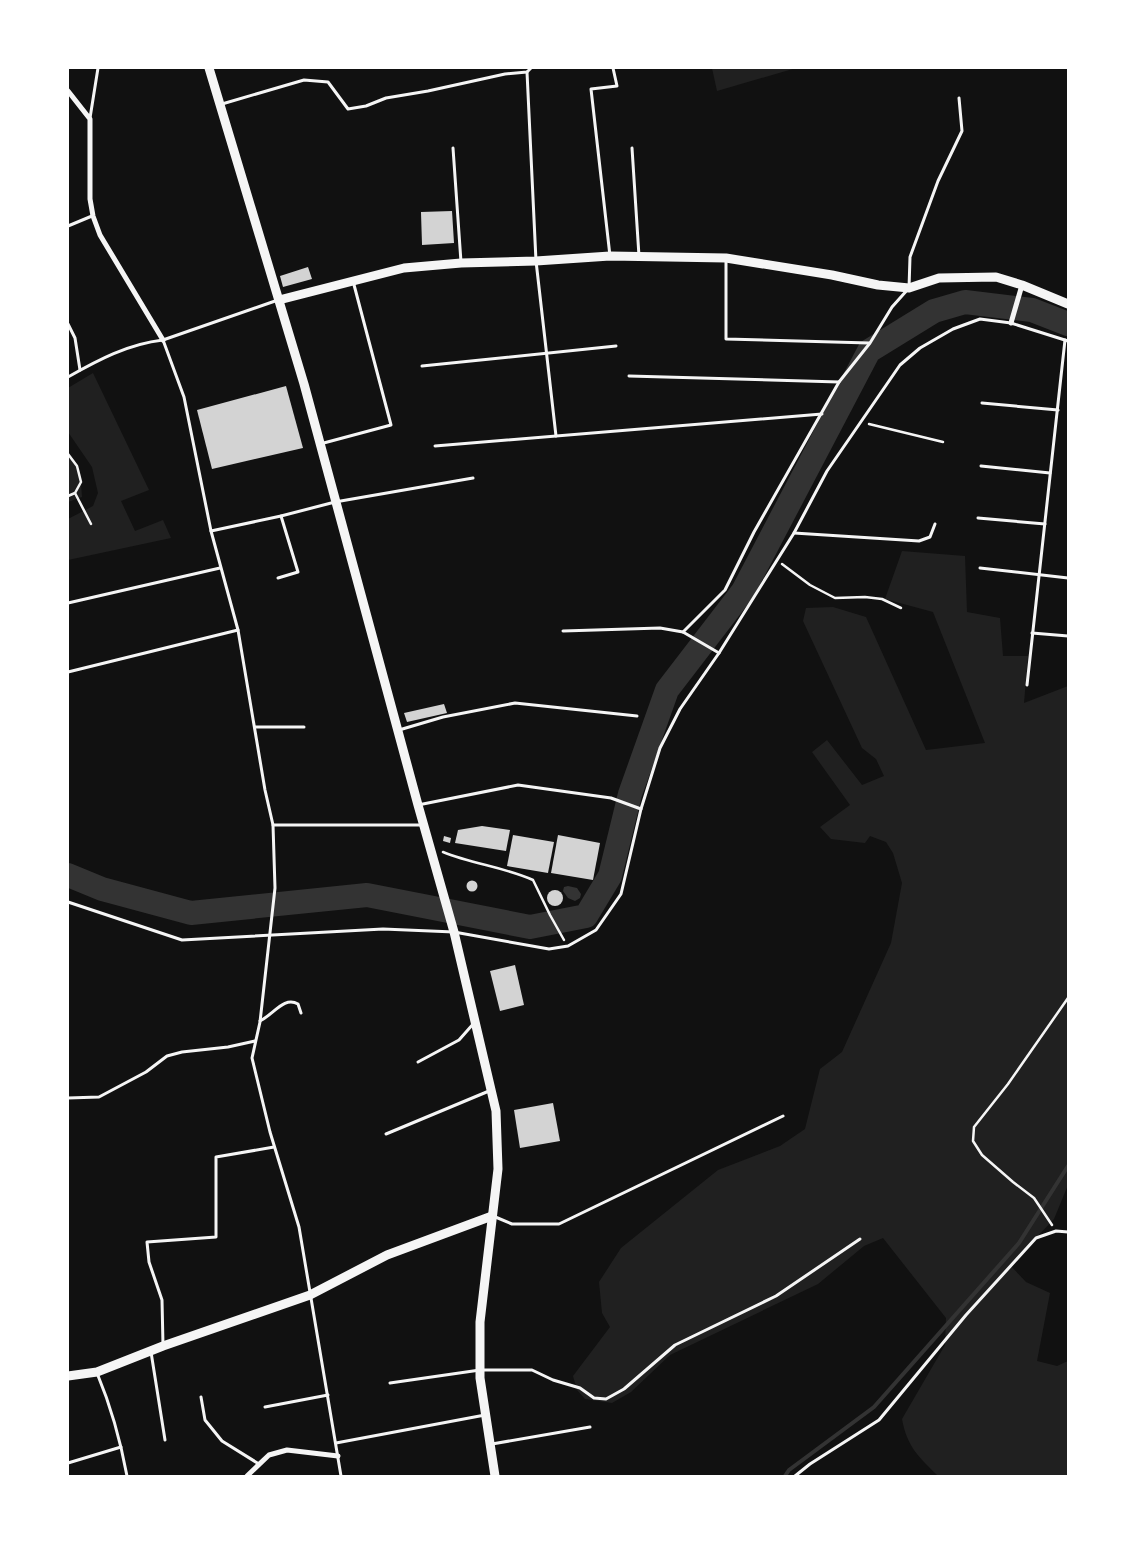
<svg xmlns="http://www.w3.org/2000/svg" width="1136" height="1544" font-family="Mulish,sans-serif">
	<rect width="100%" height="100%" fill="#111"/>
	<g fill="#202020">
		<polygon points="712,68 796,68 717,91"/>
		<polygon points="93,373 149,490 121,501 135,531 163,520 171,538 68,560 68,519 93,506 98,493 92,467 68,432 68,388"/>
		<polygon points="68,453 80,472 82,497 68,502"/>
		<path d="M902,551L965,556L967,612L1000,618L1003,656H1028L1024,703L1068,686V1185L1054,1219L1010,1265L1026,1282L1050,1293L1037,1361L1057,1366L1068,1361V1476H938C919,1457 907,1447 902,1419L945,1345L946,1318L883,1238L864,1246L818,1284L670,1355L631,1392L612,1403L585,1399L577,1390L573,1376L610,1327L602,1313L599,1282L621,1248L718,1170L780,1146L805,1129L820,1069L842,1052L891,943L902,883L893,853L886,842L870,836L865,843L831,839L820,827L850,805L812,752L827,740L862,785L884,776L876,759L862,748L803,621L806,608L833,607L866,617L926,750L985,743L933,612L885,599Z"/>
	</g>
	<polygon fill="#333" points="568,886 577,888 581,894 580,898 575,901 568,898 563,891 564,887"/>
	<g fill="none" stroke-linecap="round" stroke-linejoin="round">
		<polyline stroke="#333" stroke-width="4" points="785,1476 789,1470 874,1407 1019,1243 1068,1166"/>
		<polyline stroke="#333" stroke-width="24" points="68,875 102,889 191,913 367,895 530,927 586,916 610,876 630,794 667,690 743,591 869,351 934,311 965,302 1032,310 1068,324"/>
	</g>
	<g fill="#d3d3d3">
		<polygon points="452,211 454,243 422,245 421,212"/>
		<polygon points="308,267 312,279 283,287 280,276"/>
		<polygon points="286,386 303,448 212,469 197,410"/>
		<polygon points="444,704 447,713 407,722 404,713"/>
		<polygon points="482,826 510,830 506,851 455,843 458,830"/>
		<polygon points="513,835 554,842 548,873 507,866"/>
		<polygon points="558,835 600,843 593,880 551,873"/>
		<polygon points="444,836 451,838 450,843 443,841"/>
		<circle cx="472" cy="886" r="5.5"/>
		<circle cx="555" cy="898" r="8"/>
		<polygon points="515,965 524,1005 500,1011 490,971"/>
		<polygon points="553,1103 560,1141 520,1148 514,1110"/>
	</g>
	<g fill="none" stroke-linecap="round" stroke-linejoin="round">
		<g stroke="#f5f5f5" stroke-width="2.5">
			<polyline points="869,424 943,442"/>
			<polyline points="68,454 77,466 81,482 75,493 68,496"/>
			<polyline points="75,493 91,524"/>
			<polyline points="782,564 810,585 835,598 865,597 882,599 901,608"/>
			<path d="M443,852C472,864 504,867 533,880L550,915L564,940"/>
			<polyline points="1052,1225 1034,1198 1013,1182 982,1155 973,1141 974,1127 1008,1084 1068,998"/>
		</g>
		<g stroke="#f5f5f5" stroke-width="3">
			<polyline points="527,72 536,261 556,436"/>
			<polyline points="222,104 304,80 328,82 348,109 366,106 386,98 428,91 505,74 527,72 531,68"/>
			<polyline points="90,118 98,68"/>
			<polyline points="453,148 461,262"/>
			<polyline points="632,148 639,256"/>
			<polyline points="68,226 92,216"/>
			<polyline points="610,256 591,89 617,86 613,68"/>
			<polyline points="726,258 726,339 869,343"/>
			<polyline points="68,324 75,338 80,370"/>
			<polyline points="163,340 184,397 211,531 238,630 265,790 273,825 275,888 260,1022 252,1058 270,1132 299,1227 341,1476"/>
			<polyline points="422,366 616,346"/>
			<polyline points="629,376 839,382"/>
			<path d="M68,377C98,360 128,344 163,340L278,300"/>
			<polyline points="982,403 1058,410"/>
			<polyline points="320,444 391,425 353,281"/>
			<polyline points="435,446 822,414"/>
			<polyline points="981,466 1050,473"/>
			<polyline points="978,518 1045,524"/>
			<polyline points="211,531 281,516 335,502 473,478"/>
			<polyline points="794,533 919,541 930,537 935,524"/>
			<polyline points="980,568 1068,578"/>
			<polyline points="278,578 298,572 281,516"/>
			<polyline points="68,603 220,568"/>
			<polyline points="563,631 660,628 683,632"/>
			<polyline points="1032,633 1068,636"/>
			<polyline points="719,653 683,632 725,590 754,532 839,382 870,343 892,307 909,288 910,257 938,181 962,131 959,98"/>
			<polyline points="68,672 238,630"/>
			<polyline points="1027,685 1065,340"/>
			<polyline points="255,727 304,727"/>
			<polyline points="399,730 443,717 515,703 637,716"/>
			<polyline points="418,805 518,785 611,798 641,809"/>
			<polyline points="273,825 421,825"/>
			<polyline points="68,902 182,940 383,929 454,932 549,949 568,946 596,930 621,894 641,809 660,748 680,709 719,653 794,533 827,471 900,365 920,348 953,329 980,319 1011,323 1068,341"/>
			<path d="M260,1021C274,1014 284,996 298,1004L301,1013"/>
			<polyline points="418,1062 459,1040 474,1023"/>
			<polyline points="68,1098 99,1097 146,1072 167,1056 182,1052 228,1047 255,1041"/>
			<polyline points="386,1134 489,1091"/>
			<polyline points="493,1216 512,1224 559,1224 783,1116"/>
			<polyline points="163,1345 162,1300 149,1262 147,1242 216,1237 216,1157 274,1147"/>
			<polyline points="151,1352 165,1440"/>
			<path d="M97,1373C112,1409 120,1438 127,1476"/>
			<polyline points="390,1383 480,1370 532,1370 553,1380 580,1388 594,1398 606,1399 624,1389 675,1345 776,1296 860,1239"/>
			<polyline points="201,1397 205,1420 222,1441 259,1464"/>
			<polyline points="265,1407 328,1395"/>
			<polyline points="336,1443 485,1415"/>
			<polyline points="492,1444 590,1427"/>
			<polyline points="68,1463 121,1447"/>
			<polyline points="795,1476 810,1464 879,1420 966,1315 1036,1238 1056,1231 1068,1232"/>
		</g>
		<g stroke="#f5f5f5" stroke-width="5">
			<polyline points="68,91 90,119 90,199 93,216 100,235 163,340"/>
			<polyline points="1011,323 1022,285"/>
			<polyline points="247,1476 269,1455 287,1450 338,1456"/>
		</g>
		<g stroke="#f5f5f5" stroke-width="9">
			<polyline points="279,300 404,268 461,263 536,261 610,256 726,258 832,275 878,285 909,288 939,278 996,277 1022,285 1068,304"/>
			<polyline points="68,1376 97,1372 163,1346 310,1295 387,1255 492,1216"/>
		</g>
		<polyline stroke="#f5f5f5" stroke-width="9" points="209,68 304,384 418,805 454,932 496,1111 498,1169 480,1322 480,1378 495,1476"/>
	</g>
	<rect width="1136" height="1544" fill="none" stroke="#ffffff" stroke-width="138"/>
</svg>
